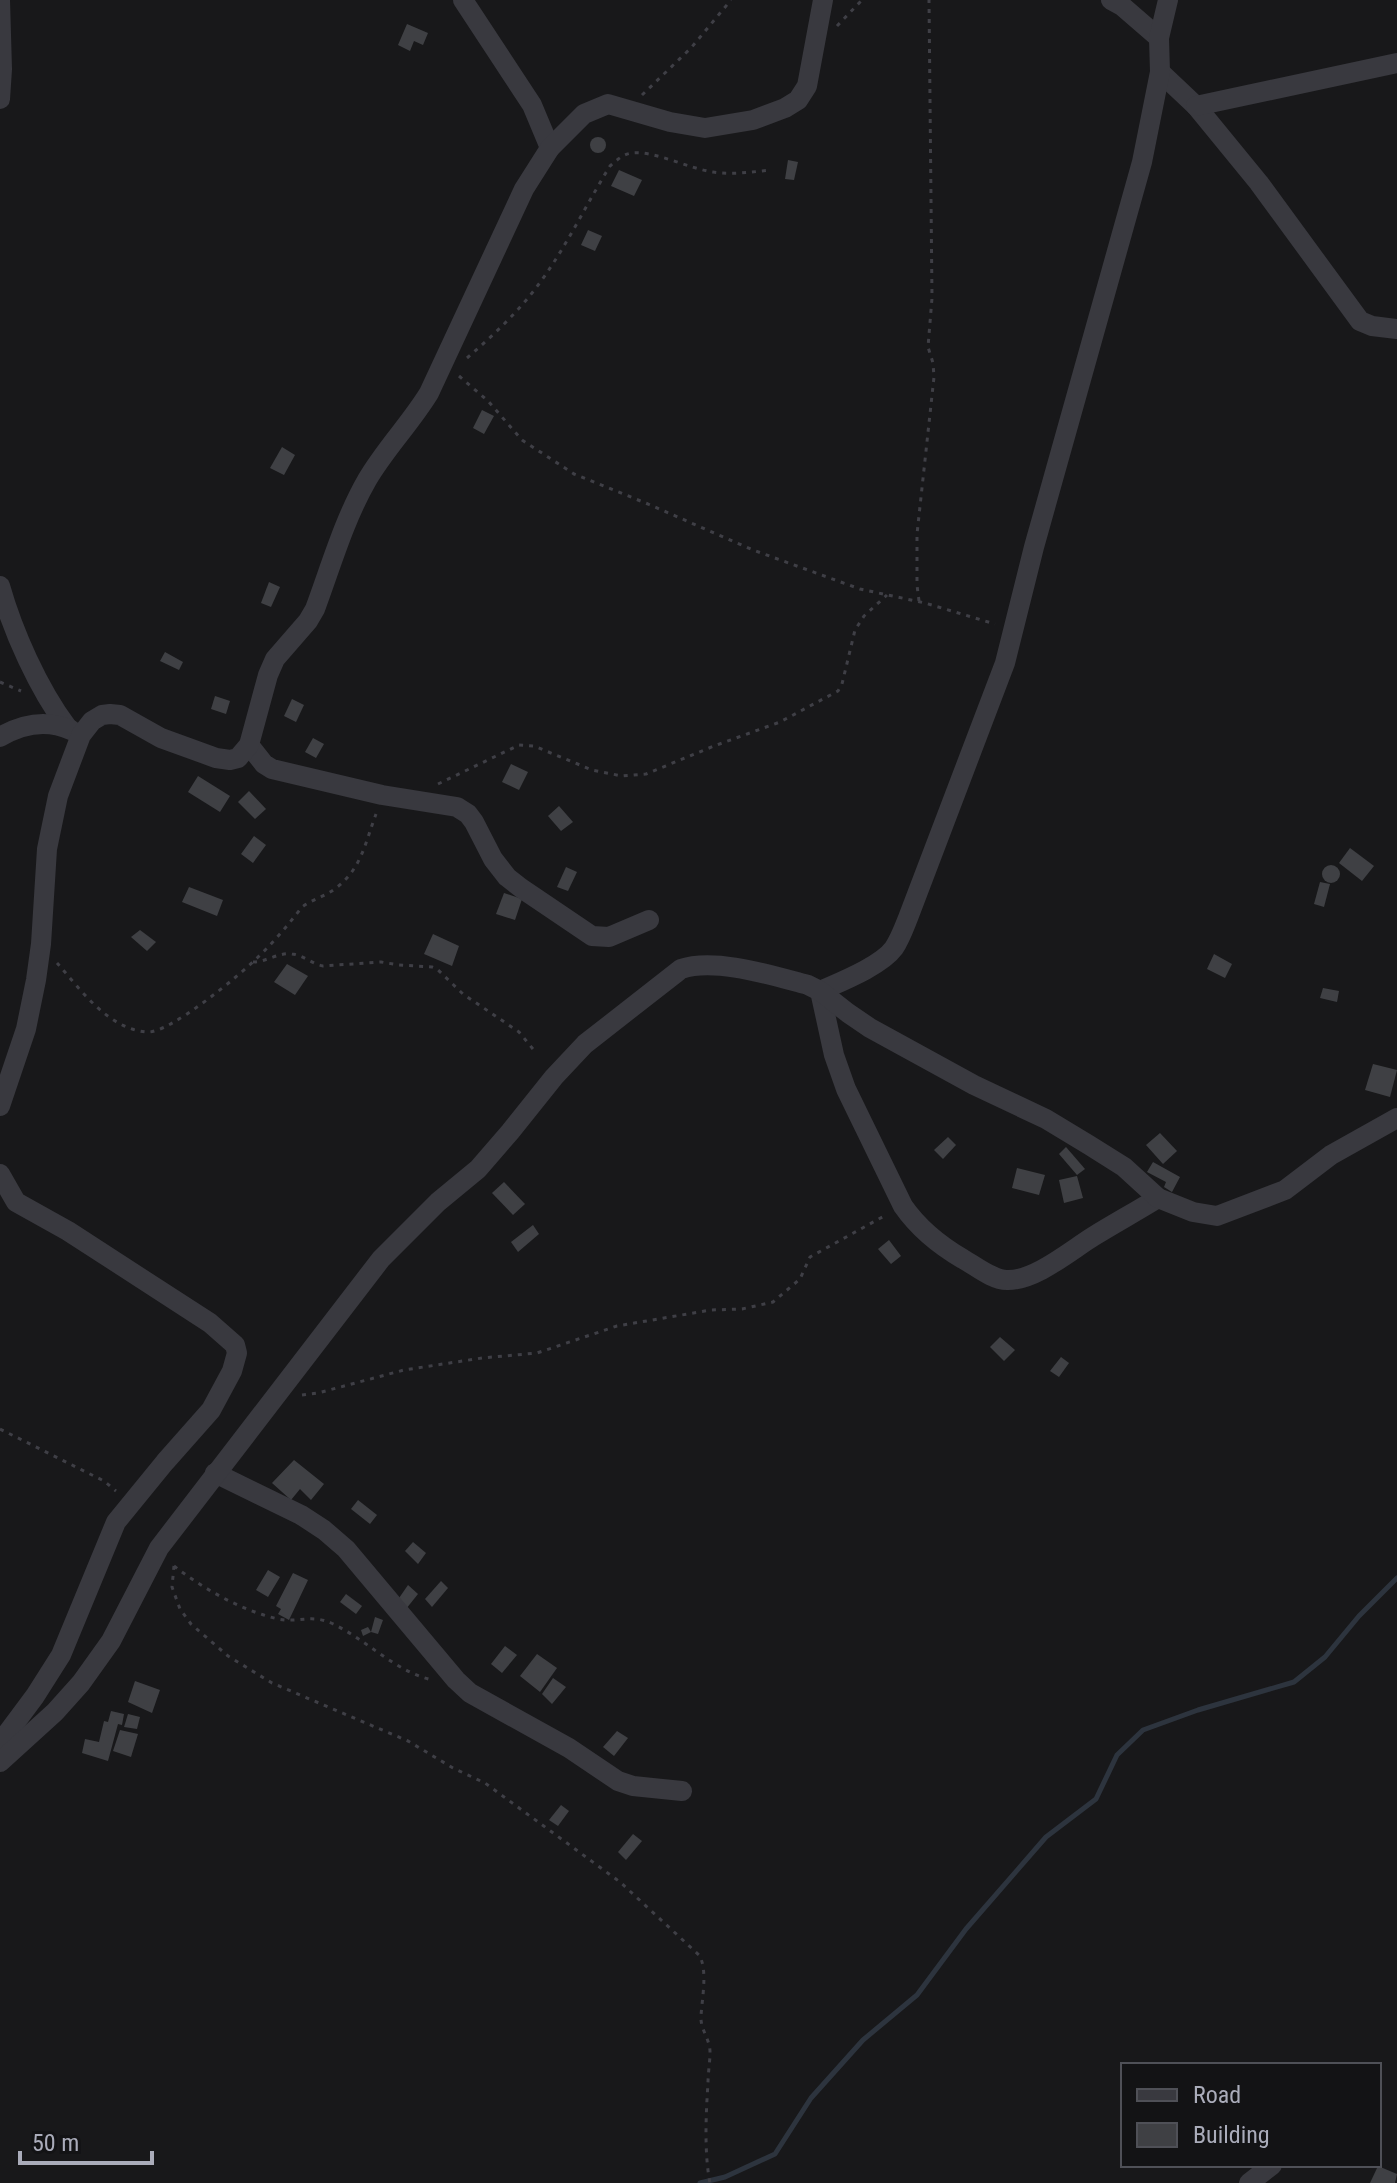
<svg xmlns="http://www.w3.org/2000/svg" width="1397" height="2183" font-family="'Roboto Condensed',sans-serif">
	<rect width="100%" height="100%" fill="#18181a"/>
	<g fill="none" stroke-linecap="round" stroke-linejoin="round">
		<polyline stroke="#2d343e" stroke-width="5" points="700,2183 725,2177 775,2154 811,2098 863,2040 917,1995 966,1929 1046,1837 1096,1799 1117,1755 1143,1730 1198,1710 1294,1682 1325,1657 1359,1616 1397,1578"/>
	</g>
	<g fill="#3f4044">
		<polygon points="407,24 428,33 423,45 414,41 410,51 398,45"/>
		<circle cx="598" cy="145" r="8"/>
		<polygon points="788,160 798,162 794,180 785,179"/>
		<polygon points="619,170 642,180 634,196 611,186"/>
		<polygon points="588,230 602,236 595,251 581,245"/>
		<polygon points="482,410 494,416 484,434 473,428"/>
		<polygon points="282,447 295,455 284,475 270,468"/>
		<polygon points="269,582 280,587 271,607 261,603"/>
		<polygon points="165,652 183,662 179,670 160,661"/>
		<polygon points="215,696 230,701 226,714 211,709"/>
		<polygon points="292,699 304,705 296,722 284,716"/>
		<polygon points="313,738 324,744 316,758 305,752"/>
		<polygon points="511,764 528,772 519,790 502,782"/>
		<polygon points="198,776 230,796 220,812 188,792"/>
		<polygon points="249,791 266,809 255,819 238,802"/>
		<polygon points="559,806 573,822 561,831 548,816"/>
		<polygon points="254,836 266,845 253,863 241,854"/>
		<polygon points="1350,848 1374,866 1362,881 1339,863"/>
		<circle cx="1331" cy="874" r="9"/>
		<polygon points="566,867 577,872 568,891 557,887"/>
		<polygon points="1320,882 1330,884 1324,907 1314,904"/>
		<polygon points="189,887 223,900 217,916 182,902"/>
		<polygon points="504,893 522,899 515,920 496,914"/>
		<polygon points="140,930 156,942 147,951 131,937"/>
		<polygon points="433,934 459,946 452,966 424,954"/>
		<polygon points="1214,954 1232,964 1225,978 1207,969"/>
		<polygon points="287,964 308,976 295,995 274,982"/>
		<polygon points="1323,988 1339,991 1337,1002 1320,998"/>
		<polygon points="1373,1064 1397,1070 1390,1097 1365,1090"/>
		<polygon points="1160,1133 1177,1151 1163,1164 1146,1145"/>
		<polygon points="948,1137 956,1145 943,1159 934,1150"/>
		<polygon points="1066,1147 1085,1169 1077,1175 1059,1154"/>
		<polygon points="1153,1162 1180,1177 1172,1192 1164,1187 1166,1182 1147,1172"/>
		<polygon points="1017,1168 1045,1175 1039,1195 1012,1188"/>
		<polygon points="1077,1176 1083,1198 1064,1203 1059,1180"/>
		<polygon points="504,1182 525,1204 513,1215 492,1193"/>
		<polygon points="533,1225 539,1234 518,1252 511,1242"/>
		<polygon points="889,1240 901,1256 891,1264 878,1249"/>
		<polygon points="1000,1337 1015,1350 1004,1361 990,1347"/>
		<polygon points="1061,1357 1069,1363 1059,1377 1050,1371"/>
		<polygon points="294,1460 324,1484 311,1500 300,1489 291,1500 272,1483"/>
		<polygon points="358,1500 377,1515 370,1524 351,1509"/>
		<polygon points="413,1542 426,1553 418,1564 405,1551"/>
		<polygon points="268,1570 280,1577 268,1597 256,1590"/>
		<polygon points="293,1573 308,1580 289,1620 278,1614 281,1609 276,1606"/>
		<polygon points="441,1581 448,1588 432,1607 425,1599"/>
		<polygon points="408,1585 418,1594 406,1609 397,1601"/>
		<polygon points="346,1594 362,1606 356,1614 340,1602"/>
		<polygon points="375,1617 383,1620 378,1634 371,1632 363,1636 361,1630 368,1627 371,1632"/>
		<polygon points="505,1646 517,1655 502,1673 491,1664"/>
		<polygon points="537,1654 557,1668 540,1692 520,1676"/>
		<polygon points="553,1678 566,1687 552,1704 542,1694"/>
		<polygon points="135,1681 160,1690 152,1713 128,1702"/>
		<polygon points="111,1711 124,1714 122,1725 118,1724 108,1761 82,1753 85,1739 99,1742 104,1721 108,1722"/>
		<polygon points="128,1714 140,1717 137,1729 124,1727"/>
		<polygon points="120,1730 138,1734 131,1757 113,1751"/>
		<polygon points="617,1731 628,1738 614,1756 603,1747"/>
		<polygon points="561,1805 569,1811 558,1826 549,1820"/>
		<polygon points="633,1834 642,1841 626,1860 618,1852"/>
		<polygon points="1378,2166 1397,2174 1395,2183 1370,2183"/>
	</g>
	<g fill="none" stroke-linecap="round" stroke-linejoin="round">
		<g stroke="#3f3f46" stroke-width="3" stroke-dasharray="4 6" stroke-linecap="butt">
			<polyline points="837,26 862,0"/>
			<polyline points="642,95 691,48 731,0"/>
			<path d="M467,358C490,338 513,317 532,293C563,254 584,208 610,166C617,160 623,154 632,153C653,150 690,169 713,172C733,175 751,172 771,170"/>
			<polyline points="459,376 488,401 522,440 574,474 648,504 753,550 860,589 925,603 995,624"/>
			<polyline points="919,601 917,585 917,534 934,377 933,363 928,347 932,298 929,0"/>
			<polyline points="0,682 21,691"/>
			<polyline points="438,784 519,745 534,746 592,770 622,776 646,774 714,746 780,722 838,691 842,684 855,630 864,616 887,595"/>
			<path d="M253,962C266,962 279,952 292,954C303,955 312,964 323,966L381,962L399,965L432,967L437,969L463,994L519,1032L533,1049"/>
			<path d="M57,963C81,990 108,1029 147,1032C169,1034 240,975 257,958C274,942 288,925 302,907C313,899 326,896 336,888C362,868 365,843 376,814"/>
			<polyline points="302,1395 318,1393 404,1370 482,1358 537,1353 617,1326 711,1310 742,1309 773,1302 800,1279 810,1257 886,1215"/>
			<polyline points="0,1429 104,1481 116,1491"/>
			<path d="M174,1566L172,1587L180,1609L191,1624L228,1656L272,1683L408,1741L453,1768L485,1783L620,1882L699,1955C708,1969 702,1999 701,2016C700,2029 710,2039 710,2052C710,2062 708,2073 708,2083C706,2113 704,2153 710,2183"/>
			<path d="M174,1566C204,1589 240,1610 278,1619C298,1623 311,1614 331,1623C366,1639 394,1671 432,1680"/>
		</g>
		<g stroke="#39393f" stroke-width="20">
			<polyline points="463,0 532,105 550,148"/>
			<polyline points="1111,0 1122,6 1159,38"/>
			<polyline points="1160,72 1196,106 1259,183 1360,321 1372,326 1397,329"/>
			<polyline points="0,99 2,69 0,0"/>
			<polyline points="1196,106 1397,63"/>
			<path d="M0,586C13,632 38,688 67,727"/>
			<path d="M0,737C22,724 46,719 71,730"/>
			<polyline points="249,745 264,764 272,769 382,795 457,807 468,814 474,822 493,859 507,877 521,888 592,936 609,937 649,920"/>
			<path d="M0,1106L26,1029L36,980L41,944L47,849L58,796L81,735L92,721L102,715L110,714L120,715L161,738L216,758L230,760L238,758L249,745L268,675L275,659L308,621L315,609C331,566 344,520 367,480C385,449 410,424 429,393L524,189L550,148L584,114L608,104L670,122L705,128L753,120L785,108L798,100L807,86L823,0"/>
			<polyline points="0,1174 16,1202 68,1231 210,1323 235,1345 237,1353 232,1371 211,1410 165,1462 116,1522 61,1655 35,1696 0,1743"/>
			<path d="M1158,1198C1137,1211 1115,1223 1094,1236C1071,1250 1035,1281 1007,1280C992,1280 976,1266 963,1259C939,1245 919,1229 903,1206L846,1089L834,1055L820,991C840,982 881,966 894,948C900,939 904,928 908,918L1005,663L1034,547L1142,162L1160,72L1159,38L1168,0"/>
			<polyline points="215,1473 301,1515 324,1530 346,1549 456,1680 470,1693 569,1748 618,1781 633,1786 682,1791"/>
			<path d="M0,1762L55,1712L81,1683L111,1641L159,1548L381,1259L438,1202L478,1169L510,1132L554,1077L585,1044L681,969C715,957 773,976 808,985L820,991L848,1013L870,1028L974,1085L1046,1119L1089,1145L1124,1167L1158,1198L1193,1212L1217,1216L1285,1190L1331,1155L1397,1118"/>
			<polyline points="1249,2183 1272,2165"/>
		</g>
	</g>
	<rect x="1121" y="2063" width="260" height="104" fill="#131315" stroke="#4f5057" stroke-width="2"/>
	<rect x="1137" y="2089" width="40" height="12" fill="#39393f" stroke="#4f5057" stroke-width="2"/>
	<text x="1193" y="2103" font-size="24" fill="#aaacba">Road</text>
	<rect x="1137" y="2123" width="40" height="24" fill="#3f4044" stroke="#4f5057" stroke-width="2"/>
	<text x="1193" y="2143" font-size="24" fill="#aaacba">Building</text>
	<path d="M20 2151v12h132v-12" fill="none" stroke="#aaacba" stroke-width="4"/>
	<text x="32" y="2151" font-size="24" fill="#aaacba" stroke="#131315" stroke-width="6" paint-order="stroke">50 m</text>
</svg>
